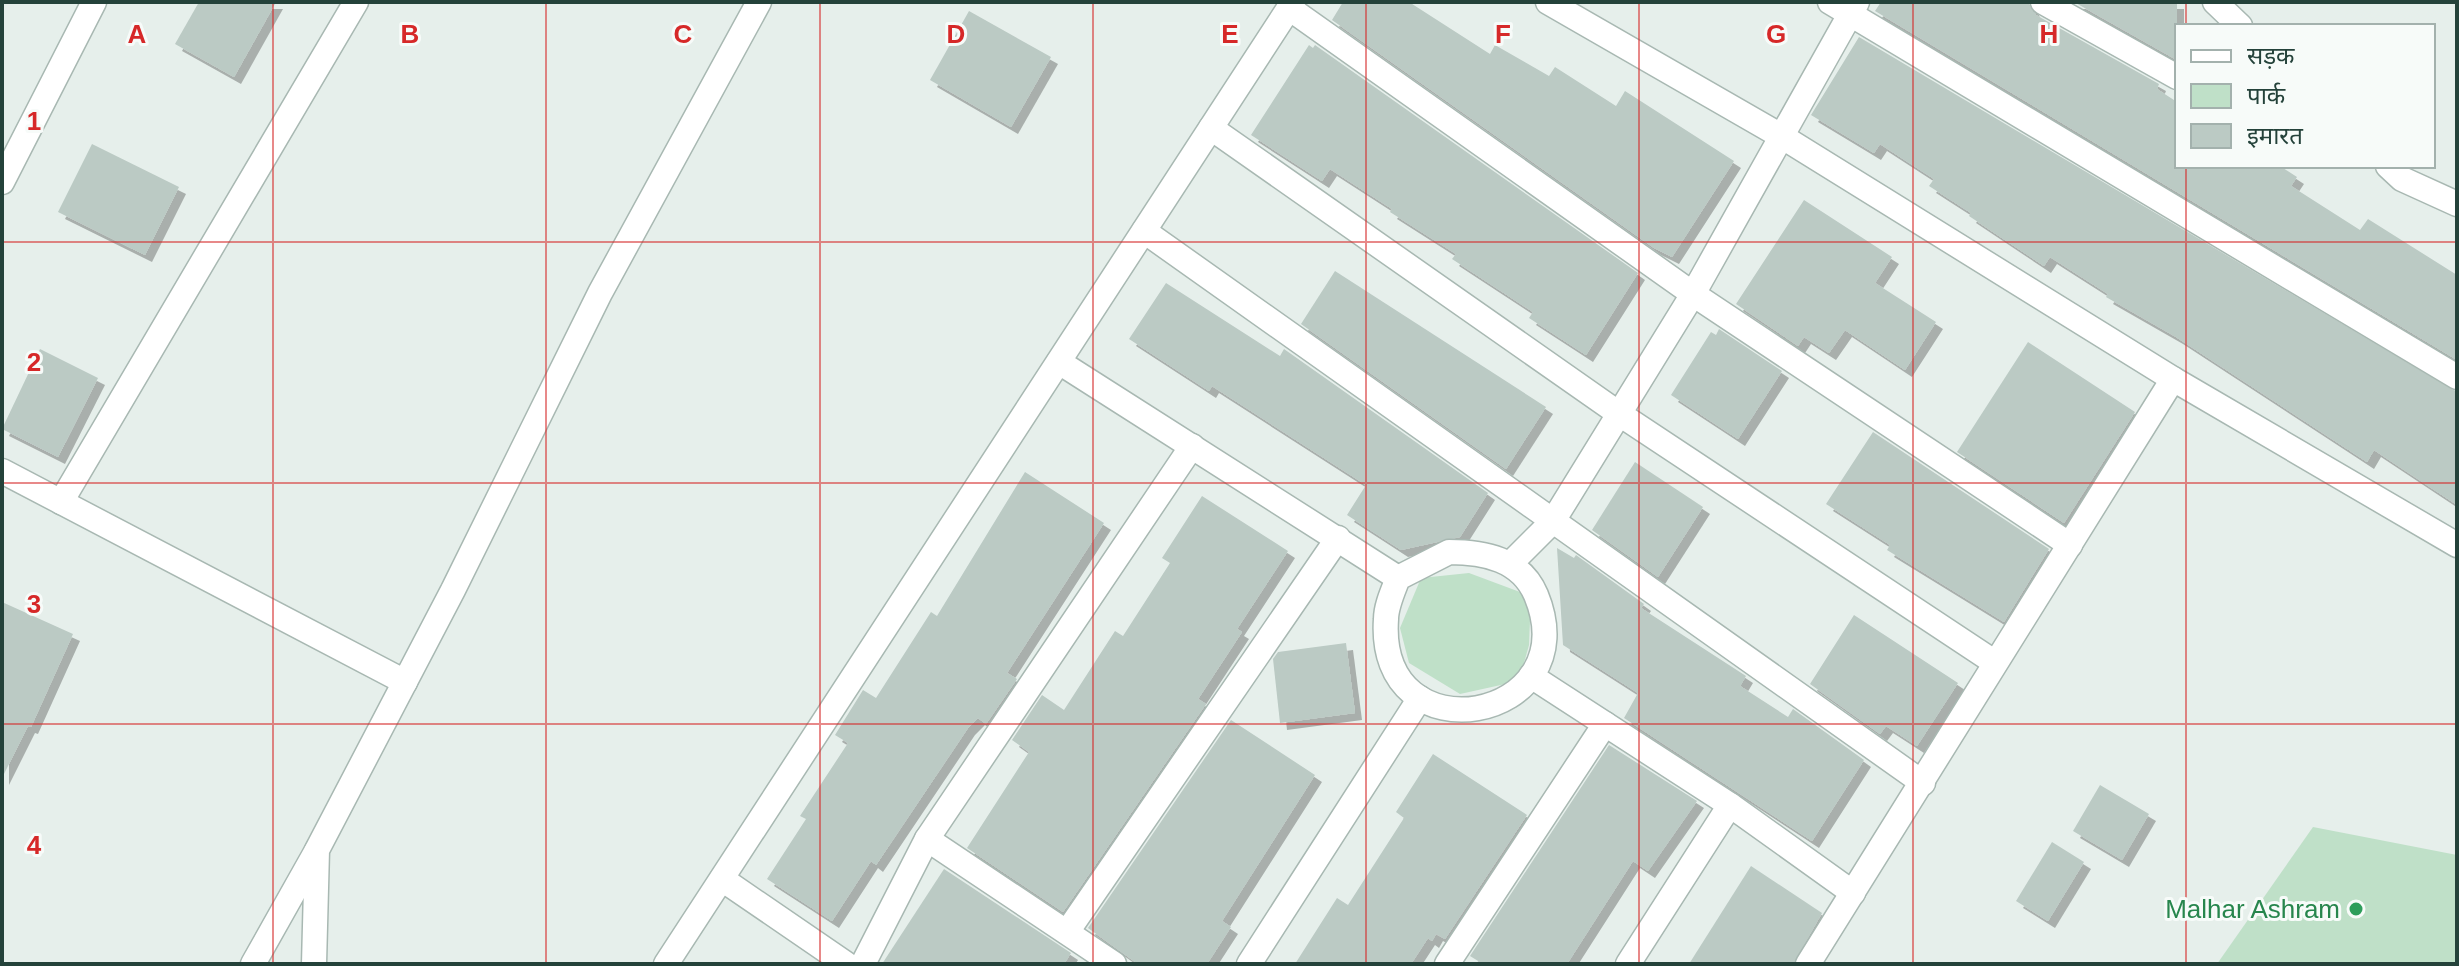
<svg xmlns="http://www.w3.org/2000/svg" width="2459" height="966" font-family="Helvetica,'Noto Sans Devanagari',sans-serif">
	<defs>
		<filter id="shadow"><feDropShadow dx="7" dy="7" stdDeviation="0" flood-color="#0004"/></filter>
	</defs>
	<rect width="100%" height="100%" fill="#e6efeb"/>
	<g fill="#bfe0c8">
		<polygon points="1469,573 1531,596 1529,645 1519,681 1460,694 1409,663 1400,628 1421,578"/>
		<polygon points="2313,827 2457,855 2457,964 2217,964"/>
	</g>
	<g fill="#bbcac4" filter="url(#shadow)">
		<polygon points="199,2 276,2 234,77 175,44"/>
		<polygon points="1343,2 1409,2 1490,54 1495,45 1549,76 1555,67 1616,106 1625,91 1734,161 1672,257 1654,248 1332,20"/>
		<polygon points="1881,2 2028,2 2036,15 2159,84 2157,89 2177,102 2177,166 2280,166 2297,177 2291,186 2360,230 2368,219 2457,275 2457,360 1875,11"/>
		<polygon points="2074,2 2177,2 2177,56 2175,59"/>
		<polygon points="969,11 1051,57 1011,127 930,80"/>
		<polygon points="1859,37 2457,392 2457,505 2374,450 2367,462 2176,337 2106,297 2108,294 2050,257 2044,266 1969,216 1971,213 1929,186 1934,179 1880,144 1874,153 1811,115"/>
		<polygon points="1309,45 1313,48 1315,45 1638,273 1586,355 1529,318 1533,312 1452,259 1456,254 1390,212 1392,209 1330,169 1322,181 1251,135"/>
		<polygon points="92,144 179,187 145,255 58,212"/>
		<polygon points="1804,200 1892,257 1875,283 1936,322 1905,370 1845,330 1829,353 1804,337 1798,346 1736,304"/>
		<polygon points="1335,271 1546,407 1506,469 1301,324"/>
		<polygon points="1166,283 1280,356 1284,349 1488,493 1460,537 1401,550 1347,515 1366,485 1212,386 1209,391 1129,339"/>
		<polygon points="1719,329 1782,371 1738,439 1671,395 1711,332 1716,335"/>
		<polygon points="2028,342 2135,412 2064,523 1957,452"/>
		<polygon points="40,349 98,378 58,457 2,429"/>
		<polygon points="1873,432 2049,549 2004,622 1887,550 1890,545 1826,504"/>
		<polygon points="1635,462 1703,507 1658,577 1592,530"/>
		<polygon points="1025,472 1104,523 1007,673 1017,679 986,724 978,718 968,728 876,865 871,861 832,921 767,879 806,819 800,816 848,743 835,735 863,690 876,698 931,612 937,616"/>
		<polygon points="1202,496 1288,551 1237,629 1242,632 1198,699 1206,704 1063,912 967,848 1029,752 1012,740 1042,695 1064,710 1115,631 1123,636 1170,563 1162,558"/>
		<polygon points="1557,548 1574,558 1576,555 1644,604 1641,608 1746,676 1740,686 1788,717 1793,709 1864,760 1812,841 1624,718 1638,693 1563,645"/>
		<polygon points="2,602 73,634 31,727 28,726 2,778"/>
		<polygon points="1854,615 1958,683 1917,746 1886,726 1880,734 1810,684"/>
		<polygon points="1346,643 1355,713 1280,723 1273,659 1278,652"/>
		<polygon points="1231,720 1315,775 1222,921 1231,927 1207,964 1138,964 1088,928"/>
		<polygon points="1609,745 1697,801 1648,871 1633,861 1567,964 1483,964 1470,956"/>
		<polygon points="1433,754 1527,815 1445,939 1436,934 1432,941 1428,938 1411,964 1295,964 1337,898 1348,905 1404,818 1396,812"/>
		<polygon points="2100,785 2149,814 2122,860 2073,831"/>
		<polygon points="2052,842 2084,862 2048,921 2016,901"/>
		<polygon points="1751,866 1822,913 1793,964 1689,964"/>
		<polygon points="944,869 1071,953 1064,964 882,964"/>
	</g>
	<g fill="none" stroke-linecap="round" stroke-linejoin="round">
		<g stroke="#a8b8b2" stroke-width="27">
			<g id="minor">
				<polyline points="1548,2 1781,136 2173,379 2457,545"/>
				<polyline points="1830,2 2457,377"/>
				<polyline points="2043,2 2177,77"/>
				<polyline points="2215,2 2240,26"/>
				<polyline points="1289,8 1693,294 2070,545"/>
				<polyline points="1211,128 1618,413 1994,662"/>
				<polyline points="2388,166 2402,179 2457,204"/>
				<polyline points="2,182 94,2"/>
				<polyline points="1144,231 1923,783"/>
				<polyline points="1059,362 1398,578"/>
				<polyline points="2,471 405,682"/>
				<polyline points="61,502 356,2"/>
				<path d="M1449,552C1484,552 1521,559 1536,595C1589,723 1376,761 1386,619C1386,606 1393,591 1398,578Z"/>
				<polyline points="1510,564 1553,521 1693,294 1857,2"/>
				<polyline points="1531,676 1730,805 1853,893"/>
				<polyline points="927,839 1114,964"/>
				<polyline points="722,879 846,964"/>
				<polyline points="1067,932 1338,538"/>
				<polyline points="253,964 316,852"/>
				<polyline points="314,964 317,850 453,590 600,293 759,2"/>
				<polyline points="666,964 1293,2"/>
				<polyline points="863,964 927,839 1192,446"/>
				<polyline points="1249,964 1420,698"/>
				<polyline points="1447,964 1605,724"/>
				<polyline points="1628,964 1730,805"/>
				<polyline points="1808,964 2173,379"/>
			</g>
		</g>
		<use href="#minor" stroke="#fff" stroke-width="24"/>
	</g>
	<path fill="none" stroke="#d62828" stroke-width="2" stroke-opacity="0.55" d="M273,2V964M546,2V964M820,2V964M1093,2V964M1366,2V964M1639,2V964M1913,2V964M2186,2V26M2186,166V964M2,242H2457M2,483H2457M2,724H2457"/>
	<circle fill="#2e9e5b" stroke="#f7fbf9" stroke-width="3" cx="2356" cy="909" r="8"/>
	<g text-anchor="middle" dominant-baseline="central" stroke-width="6" stroke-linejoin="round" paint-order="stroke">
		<g font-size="26" fill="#27864d" stroke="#f7fbf9" text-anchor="end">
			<text x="2340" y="909">Malhar Ashram</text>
		</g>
	</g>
	<g font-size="26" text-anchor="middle" font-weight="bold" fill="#d62828" stroke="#f7fbf9" stroke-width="6" stroke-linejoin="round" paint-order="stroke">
		<text x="137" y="43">A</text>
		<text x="410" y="43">B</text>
		<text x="683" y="43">C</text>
		<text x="956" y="43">D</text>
		<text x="1230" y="43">E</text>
		<text x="1503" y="43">F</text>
		<text x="1776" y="43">G</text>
		<text x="2049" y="43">H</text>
		<text x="34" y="130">1</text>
		<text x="34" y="371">2</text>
		<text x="34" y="613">3</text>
		<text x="34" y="854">4</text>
	</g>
	<rect width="2459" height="966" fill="none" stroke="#24423a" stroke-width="8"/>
	<rect x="2175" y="24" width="260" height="144" fill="#f7fbf9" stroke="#a3b1ad" stroke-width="2"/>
	<rect x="2191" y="50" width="40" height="12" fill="#ffffff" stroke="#a3b1ad" stroke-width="2"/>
	<text x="2247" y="64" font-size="24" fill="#24423a">सड़क</text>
	<rect x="2191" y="84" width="40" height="24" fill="#bfe0c8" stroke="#a3b1ad" stroke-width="2"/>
	<text x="2247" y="104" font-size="24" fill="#24423a">पार्क</text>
	<rect x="2191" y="124" width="40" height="24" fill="#bbcac4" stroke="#a3b1ad" stroke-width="2"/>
	<text x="2247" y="144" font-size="24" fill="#24423a">इमारत</text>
</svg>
